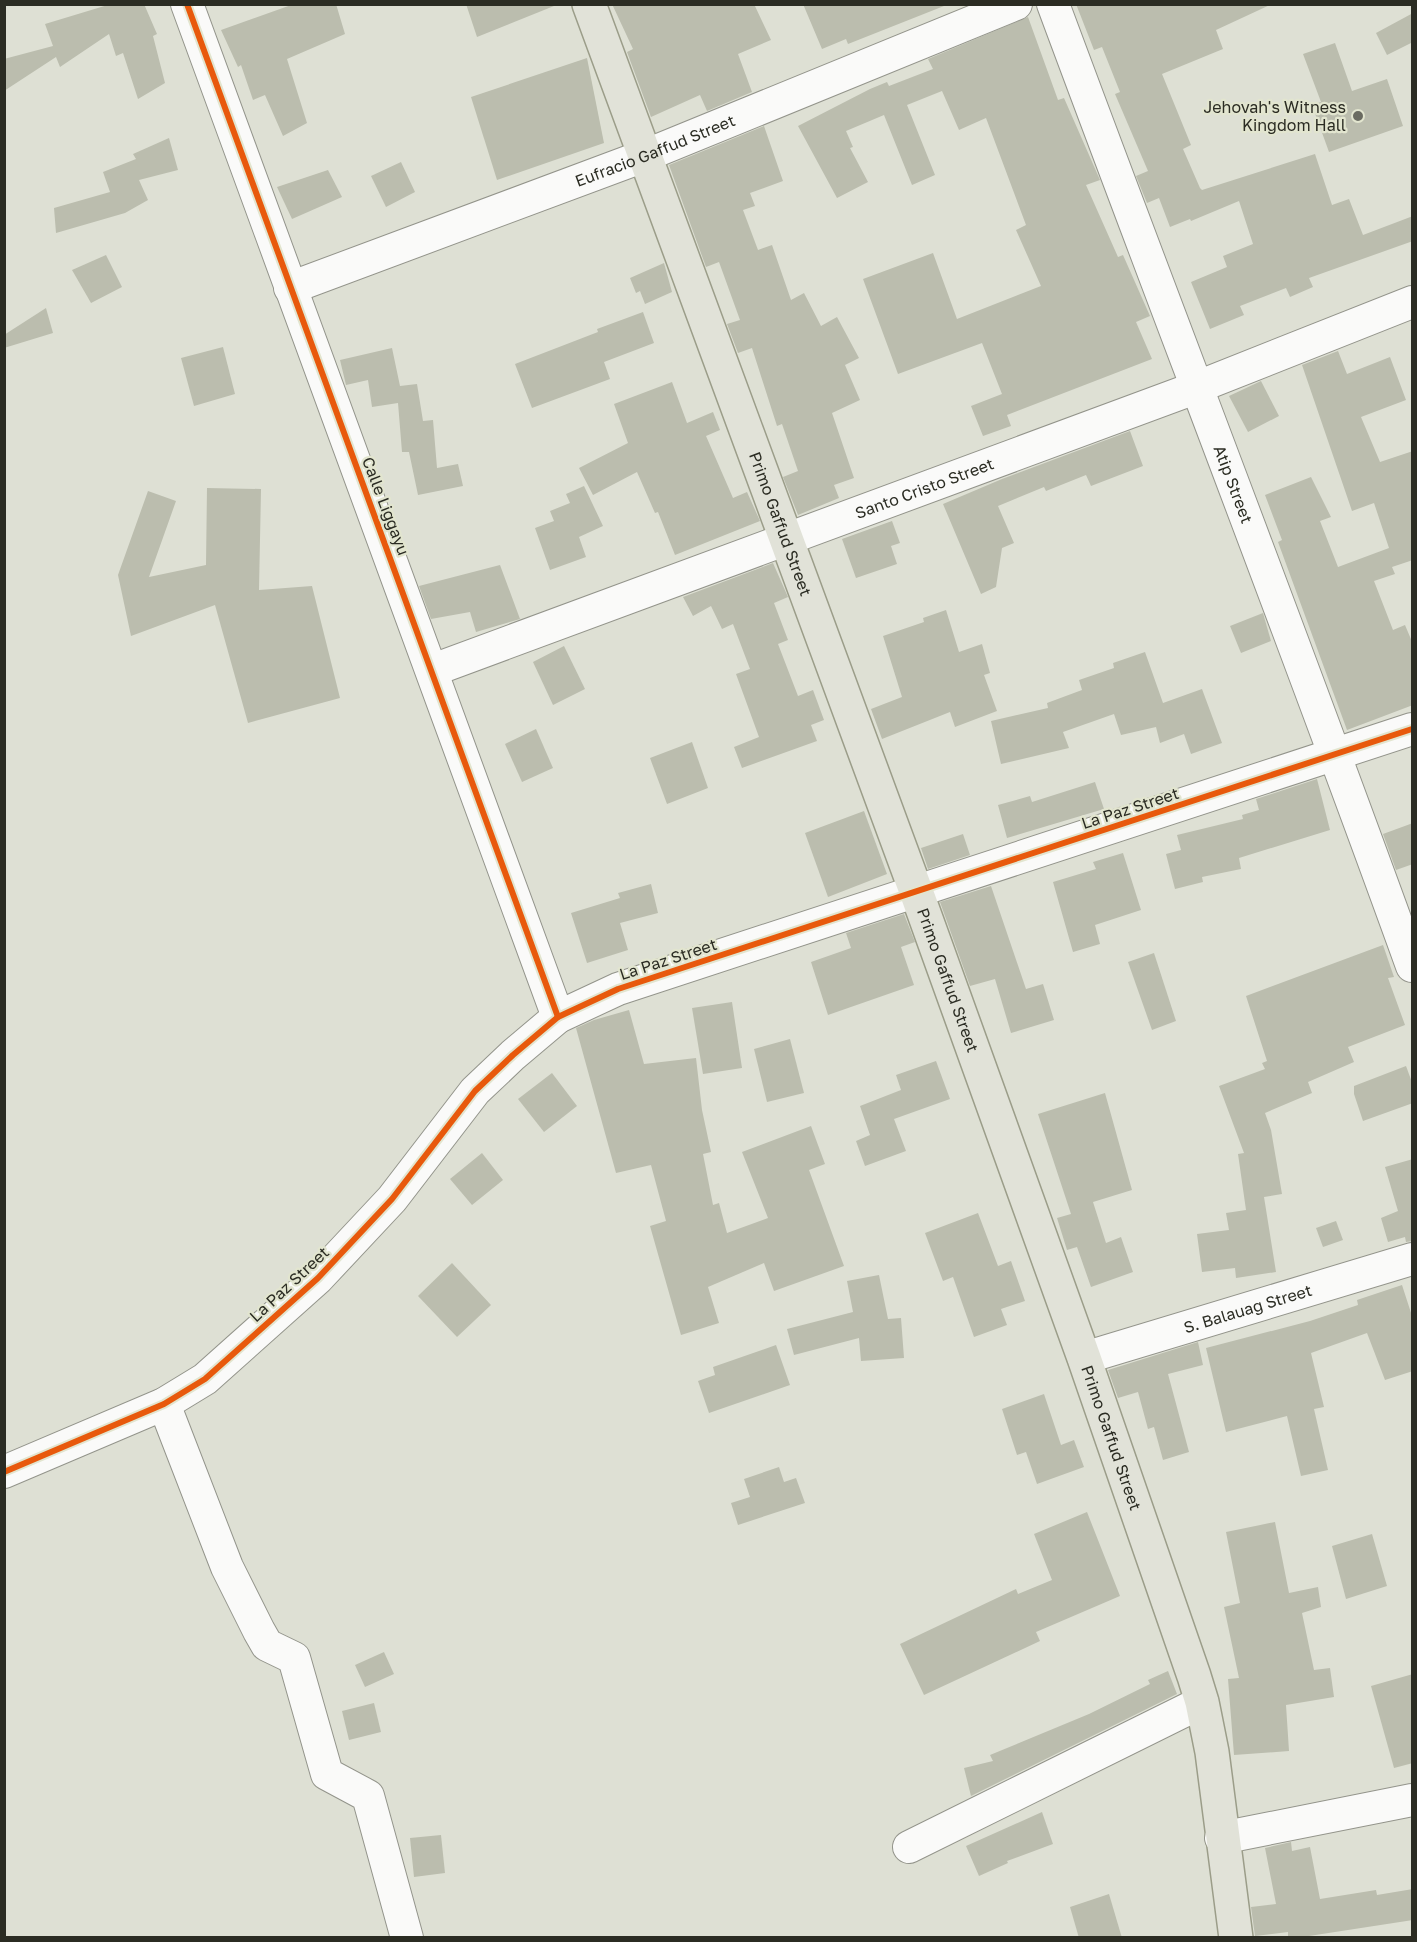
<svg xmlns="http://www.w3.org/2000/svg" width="1417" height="1942" font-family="'Golos Text',sans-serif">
	<rect width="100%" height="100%" fill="#dee0d4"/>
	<g fill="#bbbdae">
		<polygon points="111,4 144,4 157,34 153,36 165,83 138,99 123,53 116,56 109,34 60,67 56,57 4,91 4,59 53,46 45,24"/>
		<polygon points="294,4 336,4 345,34 287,59 307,123 283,136 265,95 253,100 241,65 238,67 221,30"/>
		<polygon points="466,4 554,4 554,6 477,37"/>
		<polygon points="612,4 754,4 771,40 738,54 752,92 707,111 700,95 651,117 627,52 633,49"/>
		<polygon points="803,4 944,4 944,6 848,44 846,39 822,49"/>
		<polygon points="1076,4 1272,4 1216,30 1223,49 1162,74 1191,145 1183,149 1200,188 1202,190 1315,154 1332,205 1349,199 1363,235 1413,216 1413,241 1309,278 1313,287 1290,297 1286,288 1240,306 1244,315 1210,329 1191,282 1227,267 1223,256 1253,244 1239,201 1191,221 1190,219 1170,227 1159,198 1147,203 1136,176 1148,171 1115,94 1120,92 1102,47 1094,50"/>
		<polygon points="1413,13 1413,42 1387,55 1376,33"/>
		<polygon points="1028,17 1058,100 1064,98 1100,180 1086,185 1118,257 1123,255 1150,316 1136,322 1152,359 1007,415 1011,426 983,436 971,406 1002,394 982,343 898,374 863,279 933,253 957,319 1041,286 1016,230 1026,225 986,118 959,130 942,91 907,105 935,175 912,185 884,115 846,131 853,147 850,148 868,182 837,198 798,126 870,89 887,82 889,86 933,69 928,59"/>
		<polygon points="1335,43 1352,91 1387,79 1403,126 1329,152 1312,105 1321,102 1303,54"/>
		<polygon points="587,58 604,143 497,180 471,97"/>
		<polygon points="764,126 783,181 750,193 755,206 743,210 758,250 772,245 791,300 804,293 821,326 837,317 859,358 845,365 860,400 832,413 854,478 834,485 839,498 798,515 783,477 798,471 782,424 777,426 752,348 738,353 727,324 740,320 719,262 706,267 669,165"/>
		<polygon points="169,138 178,170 139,180 148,200 125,213 56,233 54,208 110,192 103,172 136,159 133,154"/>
		<polygon points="401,162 415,192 386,207 371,176"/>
		<polygon points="328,170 342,197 292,219 277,187"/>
		<polygon points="106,255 122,287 91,303 72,270"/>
		<polygon points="664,263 672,292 645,304 640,291 636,293 630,278"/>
		<polygon points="46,308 53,333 4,348 4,335"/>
		<polygon points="643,312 654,343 604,362 610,379 532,408 515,364 598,332 597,329"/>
		<polygon points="223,347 235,394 194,406 181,358"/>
		<polygon points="392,348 400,386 417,384 423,421 433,420 437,468 458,464 463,486 418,495 409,452 402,452 398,403 372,407 368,380 346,385 340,360"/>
		<polygon points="1338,351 1347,374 1390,357 1406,400 1361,417 1380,462 1413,451 1413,560 1392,567 1395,574 1374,581 1393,630 1405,625 1413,644 1413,705 1347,730 1278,542 1282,540 1265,495 1311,477 1331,517 1320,521 1338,567 1389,548 1374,503 1352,511 1302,365"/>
		<polygon points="1261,381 1279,416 1248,432 1229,396"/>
		<polygon points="672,382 687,423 713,412 720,430 706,436 733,498 747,492 760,521 675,555 658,512 655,513 637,472 593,495 579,468 628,443 614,404"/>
		<polygon points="1130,431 1143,466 1091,486 1086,475 1046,491 1044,487 998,506 1014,543 1002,548 996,587 981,594 943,504 1002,479"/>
		<polygon points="584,486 603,526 579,537 586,557 550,570 535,528 554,521 550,511 570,503 566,494"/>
		<polygon points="207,488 261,489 259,590 312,586 340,698 248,723 215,605 131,636 118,575 148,491 176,501 149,577 206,565"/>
		<polygon points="892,521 900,543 891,546 897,564 856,578 842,539"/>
		<polygon points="773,563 788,597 774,603 788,640 778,644 798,696 813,690 824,720 811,725 817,741 742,768 734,747 759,737 736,674 750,669 733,624 722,629 711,606 693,616 683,597"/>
		<polygon points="500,565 520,619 476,632 470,612 431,619 419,586"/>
		<polygon points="946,610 959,652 982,644 990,673 984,675 997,711 955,727 950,712 882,739 871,709 902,697 883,636 924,622 923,618"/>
		<polygon points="1263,613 1271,641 1241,653 1230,626"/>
		<polygon points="564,646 585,689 553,705 533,662"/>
		<polygon points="1145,652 1163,703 1202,689 1222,743 1191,754 1184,734 1160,743 1156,727 1121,735 1114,714 1063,732 1069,748 1001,764 991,721 1048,708 1047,703 1082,690 1079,680 1114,668 1113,663"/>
		<polygon points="536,729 553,768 522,782 505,744"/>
		<polygon points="692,742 708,788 667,804 650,758"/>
		<polygon points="1317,779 1330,830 1239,858 1241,869 1202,877 1203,882 1175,889 1166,854 1181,850 1177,835 1243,819 1242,815 1259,810 1256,799"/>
		<polygon points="1095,782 1104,809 1007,838 998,805 1030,796 1032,802"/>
		<polygon points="864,811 887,874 828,897 805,833"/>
		<polygon points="1413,823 1413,864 1396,870 1383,834"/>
		<polygon points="963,834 970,855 928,869 921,848"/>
		<polygon points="1123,853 1141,910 1095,925 1100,944 1073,952 1053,882 1096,869 1093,862"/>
		<polygon points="651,884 658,913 620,923 628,950 587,963 571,913 620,898 618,893"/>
		<polygon points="991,886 1026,989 1043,984 1054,1020 1011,1033 995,979 970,986 940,902"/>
		<polygon points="904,914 915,942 901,947 914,985 828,1015 811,962 851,948 846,933"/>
		<polygon points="1383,945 1394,977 1388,978 1405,1025 1348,1047 1354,1062 1308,1082 1312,1093 1265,1113 1271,1130 1282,1194 1264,1197 1276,1272 1236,1278 1235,1268 1202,1272 1197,1234 1229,1230 1226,1213 1246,1210 1238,1154 1244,1153 1219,1086 1265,1069 1262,1063 1267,1061 1246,996"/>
		<polygon points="1154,953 1176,1021 1152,1030 1128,962"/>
		<polygon points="732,1002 742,1068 703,1074 692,1008"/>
		<polygon points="629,1010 644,1064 696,1058 702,1110 711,1152 703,1154 713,1205 719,1203 727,1233 768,1218 742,1152 811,1126 825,1164 809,1170 844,1266 774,1291 764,1263 708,1287 719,1323 681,1335 650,1226 666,1221 651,1165 616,1173 576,1028 594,1020"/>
		<polygon points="790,1039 804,1093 767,1102 754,1049"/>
		<polygon points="936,1061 950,1099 894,1119 906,1151 865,1166 856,1141 870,1135 860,1106 901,1090 896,1075"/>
		<polygon points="1406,1066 1413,1085 1413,1103 1363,1121 1354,1094 1354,1086"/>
		<polygon points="552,1073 577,1106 544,1132 518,1099"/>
		<polygon points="1105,1093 1132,1190 1093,1202 1106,1243 1121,1237 1133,1272 1091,1287 1077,1247 1067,1250 1057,1218 1071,1214 1038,1114"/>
		<polygon points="482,1153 503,1180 472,1205 450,1179"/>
		<polygon points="1413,1159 1413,1241 1406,1242 1405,1237 1388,1242 1381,1218 1398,1211 1385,1167"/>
		<polygon points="978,1213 998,1266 1011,1261 1025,1301 1001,1309 1007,1325 974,1337 953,1277 943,1281 925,1233"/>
		<polygon points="1336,1221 1343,1240 1323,1247 1316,1228"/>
		<polygon points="452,1263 491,1305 457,1337 418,1296"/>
		<polygon points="879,1275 888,1319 901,1318 904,1358 861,1361 859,1338 794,1355 787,1329 853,1312 847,1281"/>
		<polygon points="1402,1285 1413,1319 1413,1371 1385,1380 1367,1333 1311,1353 1324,1407 1314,1409 1328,1470 1301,1476 1287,1416 1226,1432 1206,1348 1310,1321 1358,1305 1357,1300"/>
		<polygon points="1198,1342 1203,1365 1168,1374 1189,1452 1163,1460 1154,1427 1148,1429 1138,1392 1118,1398 1108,1370"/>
		<polygon points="776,1345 790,1385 709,1413 698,1381 715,1375 713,1367"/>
		<polygon points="1044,1394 1061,1445 1074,1440 1084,1467 1037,1484 1026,1452 1017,1455 1002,1409"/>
		<polygon points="779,1467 784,1482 796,1478 805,1503 738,1525 731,1503 750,1497 744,1479"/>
		<polygon points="1087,1512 1120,1596 1036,1632 1040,1641 924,1695 900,1644 1016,1589 1018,1594 1052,1580 1034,1534"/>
		<polygon points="1275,1522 1289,1593 1318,1587 1321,1607 1302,1613 1314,1670 1330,1668 1334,1697 1286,1705 1289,1751 1234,1755 1228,1679 1239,1678 1224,1607 1240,1603 1226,1532"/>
		<polygon points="1372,1534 1387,1586 1346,1599 1332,1546"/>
		<polygon points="384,1652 394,1674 365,1687 355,1665"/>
		<polygon points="1168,1671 1177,1694 971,1796 964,1768 993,1761 990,1755 1089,1714 1150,1684 1148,1680"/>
		<polygon points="1413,1674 1413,1763 1394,1768 1371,1686"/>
		<polygon points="374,1703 381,1732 349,1740 342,1711"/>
		<polygon points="1042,1812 1053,1844 1007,1861 1008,1863 979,1876 966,1846"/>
		<polygon points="441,1835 445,1873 414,1877 410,1838"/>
		<polygon points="1291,1842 1292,1851 1310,1847 1320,1899 1376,1890 1377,1895 1413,1889 1413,1920 1296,1938 1288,1938 1288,1932 1255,1936 1251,1907 1276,1904 1265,1848"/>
		<polygon points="1109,1894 1122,1938 1079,1938 1070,1907"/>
	</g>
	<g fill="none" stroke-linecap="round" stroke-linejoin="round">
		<g stroke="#93948b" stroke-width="34">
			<g id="minor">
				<polyline points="187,4 558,1017"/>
				<path id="s1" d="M1053,4C1172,325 1296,644 1412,966"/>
				<path id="s2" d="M290,288L644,156L1016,4"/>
				<path id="s3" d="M433,670L1195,388L1412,302"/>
				<path id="s4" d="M1084,1358L1412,1259"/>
				<polyline points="164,1404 227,1567 259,1631 267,1645 294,1658 327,1774 368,1796 407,1938"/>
				<polyline points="4,1472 164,1404 205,1379 318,1278 392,1199 475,1091 513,1055 558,1017 618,989 1412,729"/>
				<polyline points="1221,1838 1412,1800"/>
				<polyline points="909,1847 1202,1702"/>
			</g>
		</g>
		<g stroke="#9b9d89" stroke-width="36">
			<g id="major">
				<path id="s5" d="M589,4L916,891L1084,1358L1194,1676L1202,1702L1212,1752L1236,1938"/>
			</g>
		</g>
		<use href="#minor" stroke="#fafaf9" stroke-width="32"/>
		<use href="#major" stroke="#e1e2d8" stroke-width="33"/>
		<g stroke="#e2e5cf" stroke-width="10">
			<g id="cycleway">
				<polyline points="187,4 558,1017"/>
				<polyline points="4,1472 164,1404 205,1379 318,1278 392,1199 475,1091 513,1055 558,1017 618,989 1412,729"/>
			</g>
		</g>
		<use href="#cycleway" stroke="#e8590c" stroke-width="6"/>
	</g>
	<circle fill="#6a6b61" stroke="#e2e5cf" stroke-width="2" cx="1358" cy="116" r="6"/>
	<g text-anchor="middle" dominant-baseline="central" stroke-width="4.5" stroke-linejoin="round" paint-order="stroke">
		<g font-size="16" fill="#2b2c23" stroke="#e2e5cf" text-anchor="end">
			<text x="1346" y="107">Jehovah's Witness<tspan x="1346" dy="18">Kingdom Hall</tspan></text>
		</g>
		<g font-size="16" fill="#2b2c23" stroke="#e2e5cf">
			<text stroke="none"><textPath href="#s2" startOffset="390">Eufracio Gaffud Street</textPath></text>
			<text stroke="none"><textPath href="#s1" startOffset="513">Atip Street</textPath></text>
			<text stroke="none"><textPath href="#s3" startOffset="524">Santo Cristo Street</textPath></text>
			<text transform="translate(386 506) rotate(69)">Calle Liggayu</text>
			<text stroke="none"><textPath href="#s5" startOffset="554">Primo Gaffud Street</textPath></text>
			<text transform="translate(1130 808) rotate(-18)">La Paz Street</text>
			<text transform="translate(668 959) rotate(-18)">La Paz Street</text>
			<text stroke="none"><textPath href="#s5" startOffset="1040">Primo Gaffud Street</textPath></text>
			<text transform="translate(289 1284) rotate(-43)">La Paz Street</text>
			<text stroke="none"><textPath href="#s4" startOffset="171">S. Balauag Street</textPath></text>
			<text stroke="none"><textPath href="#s5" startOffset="1526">Primo Gaffud Street</textPath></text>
		</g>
	</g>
	<rect width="1417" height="1942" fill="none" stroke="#2b2c23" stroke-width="12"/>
</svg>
